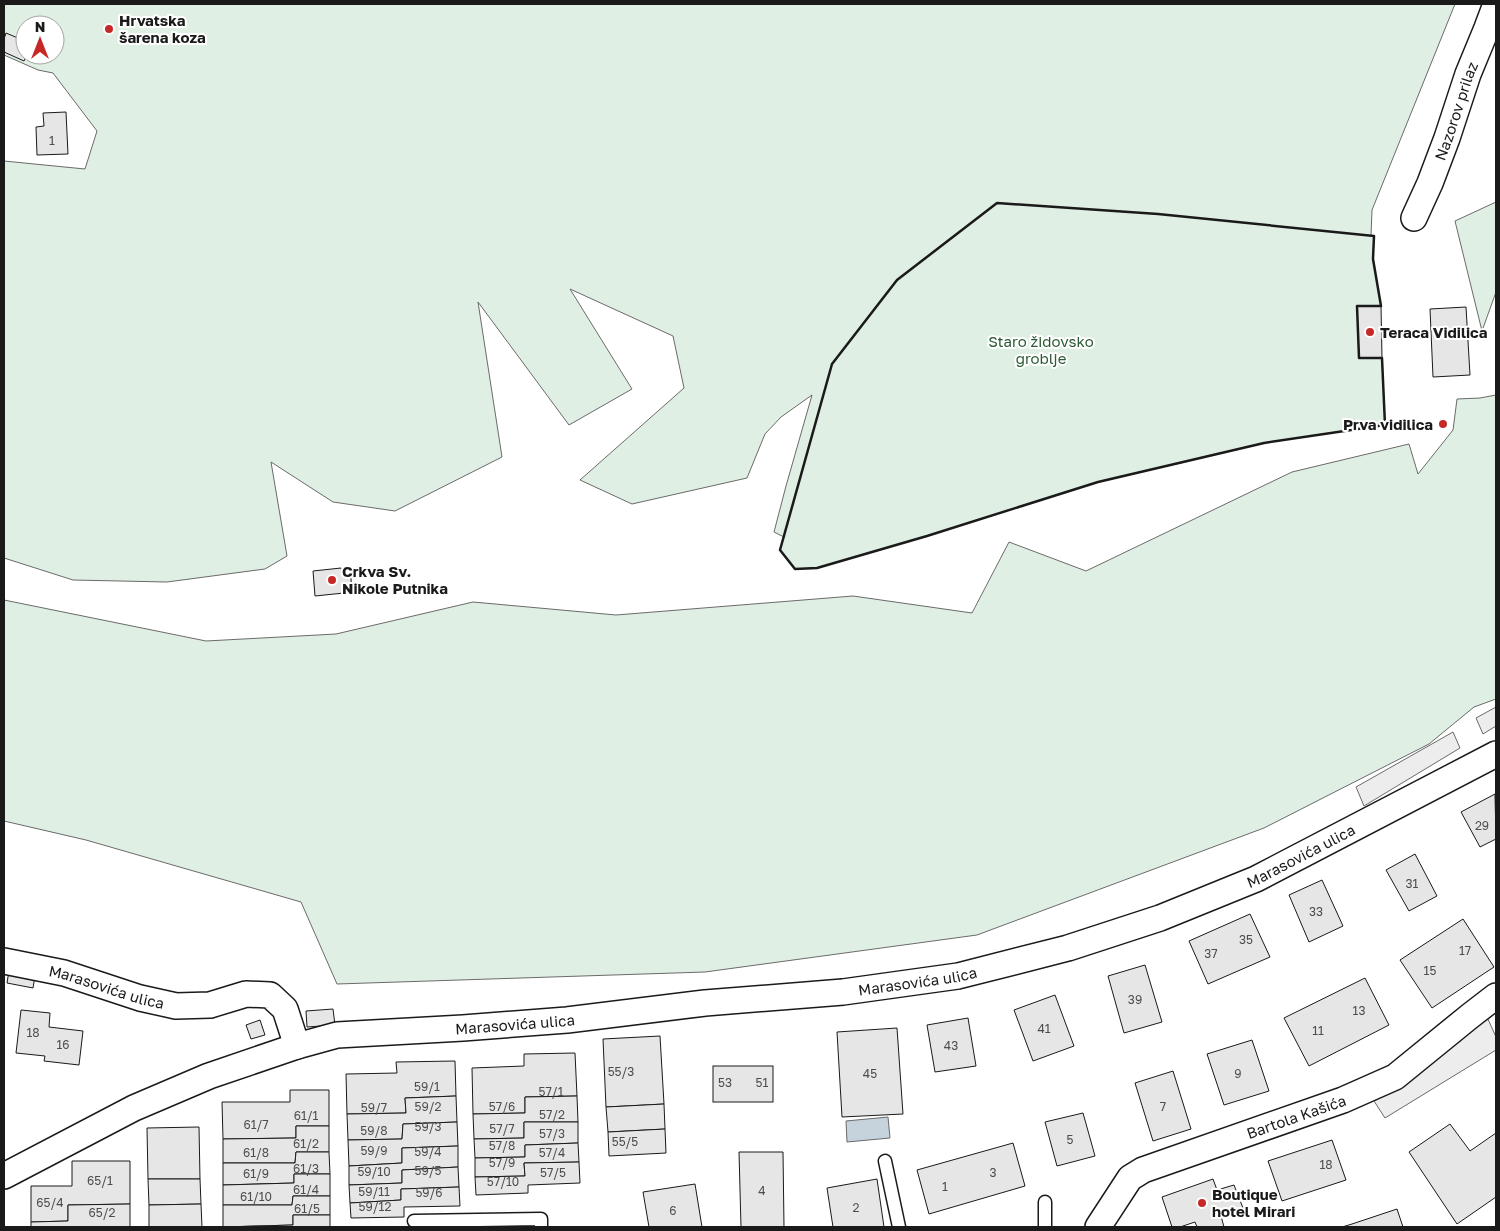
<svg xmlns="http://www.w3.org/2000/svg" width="1500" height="1231" font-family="'Golos Text',sans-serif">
	<rect width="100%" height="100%" fill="#fff"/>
	<g fill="#e0efe3" stroke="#6a6a6a" fill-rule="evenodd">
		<path d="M4,4H1455L1372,210L1371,235L1374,236L1373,259L1381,306L1358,307L1359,358H1382L1385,425L1264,443L1098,482L927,536L817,568L795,569L780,550L784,537L774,532L786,486L812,395L781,417L765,434L747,478L632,504L580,480L684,388L673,336L570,289L632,389L569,425L478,302L502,457L395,511L333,502L271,462L287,556L265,569L167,582L73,580L4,558V161L85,169L97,131L53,73L38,70L4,55ZM25,25H55V55H25Z"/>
		<polygon points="1496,202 1496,292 1482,331 1455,221"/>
		<polygon points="1496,395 1496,699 1474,707 1429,744 1264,828 977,935 705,972 337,984 301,902 86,840 4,821 4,600 206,641 336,634 473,602 616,615 853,596 972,613 1009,542 1086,571 1292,472 1409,444 1418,474 1453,430 1457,399 1480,398"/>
	</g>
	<g fill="#ededed" stroke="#6a6a6a">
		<polygon points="1496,707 1496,726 1483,734 1476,718"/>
		<polygon points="1453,732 1460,748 1364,806 1356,787"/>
		<polygon points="1487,1017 1496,1037 1496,1050 1385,1118 1374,1101 1405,1083"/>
	</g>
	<polygon fill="#c6d2dc" stroke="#6a6a6a" points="888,1117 890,1138 847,1142 846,1121"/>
	<g fill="#e6e6e6" stroke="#1a1a1a">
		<polygon points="6,33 25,41 25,55 27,55 24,61 4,52 4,39"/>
		<polygon points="66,112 68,154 37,155 36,127 44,126 43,113"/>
		<polygon points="1357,306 1381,306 1382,358 1359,358"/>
		<polygon points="1466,307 1470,375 1433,377 1430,309"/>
		<polygon points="341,568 342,572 350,570 352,589 344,590 344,593 315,596 313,571"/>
		<polygon points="1495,794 1496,839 1480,847 1461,812"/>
		<polygon points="1415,854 1437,896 1409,911 1386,870"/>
		<polygon points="1322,880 1343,926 1309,942 1289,895"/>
		<polygon points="1250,914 1270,957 1208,984 1189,941"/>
		<polygon points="1463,919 1494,967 1432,1008 1400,960"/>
		<polygon points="10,965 36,970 33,988 7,983"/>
		<polygon points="1145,965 1162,1022 1124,1033 1108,976"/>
		<polygon points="1365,978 1389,1025 1309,1066 1284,1018"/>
		<polygon points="1055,995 1074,1046 1033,1061 1014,1010"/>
		<polygon points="333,1009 335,1025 307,1027 306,1011"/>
		<polygon points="21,1010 50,1013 49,1027 83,1031 79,1065 44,1061 45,1056 16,1053"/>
		<polygon points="968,1018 976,1066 935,1072 927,1025"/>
		<polygon points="260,1020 265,1035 251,1039 246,1025"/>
		<polygon points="897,1028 903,1114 842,1117 837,1032"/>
		<polygon points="660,1036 664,1104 606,1107 603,1039"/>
		<polygon points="1252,1040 1269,1091 1224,1105 1207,1054"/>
		<polygon points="575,1053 577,1096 525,1097 525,1113 473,1114 472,1068 524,1066 524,1054"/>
		<polygon points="455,1061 456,1096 405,1098 406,1113 347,1114 346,1074 397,1073 396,1062"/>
		<rect x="713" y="1066" width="60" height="36"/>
		<polygon points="1173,1071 1191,1129 1153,1141 1135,1083"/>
		<polygon points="290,1090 329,1090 329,1126 296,1126 296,1138 223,1139 222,1102 290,1102"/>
		<polygon points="456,1096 457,1122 403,1124 402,1139 348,1140 347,1114 406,1113 405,1098"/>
		<polygon points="577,1096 578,1122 524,1122 524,1138 474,1139 473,1114 525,1113 525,1097"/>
		<polygon points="664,1104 665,1129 608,1132 606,1107"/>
		<polygon points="1083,1113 1095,1156 1057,1166 1045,1122"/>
		<polygon points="457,1122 458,1146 402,1148 402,1163 349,1166 348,1140 402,1139 403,1124"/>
		<polygon points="524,1122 578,1122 578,1143 525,1145 525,1157 475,1158 474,1139 524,1138"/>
		<polygon points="1450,1124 1470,1151 1496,1133 1496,1197 1457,1224 1409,1152"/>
		<polygon points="296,1126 329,1126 329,1152 296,1152 295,1163 223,1163 223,1139 296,1138"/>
		<polygon points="199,1127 200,1179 148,1179 147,1128"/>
		<polygon points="665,1129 666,1153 609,1156 608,1132"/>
		<polygon points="1332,1140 1346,1180 1282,1201 1268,1161"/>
		<polygon points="578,1143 579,1162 524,1163 525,1176 475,1177 475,1158 525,1157 525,1145"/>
		<polygon points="1013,1143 1025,1186 929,1214 917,1170"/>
		<polygon points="458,1146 458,1167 402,1170 402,1183 349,1185 349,1166 402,1163 402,1148"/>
		<polygon points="296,1152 329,1152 330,1174 294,1174 294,1183 223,1185 223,1163 295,1163"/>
		<polygon points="739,1152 783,1152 784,1227 741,1227"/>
		<polygon points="72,1161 130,1161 130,1204 68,1205 68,1221 31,1222 31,1186 72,1186"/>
		<polygon points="579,1162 580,1183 528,1185 528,1193 476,1195 475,1177 525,1176 524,1163"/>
		<polygon points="458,1167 459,1187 401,1189 401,1200 350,1203 349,1185 402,1183 402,1170"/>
		<polygon points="294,1174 330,1174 330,1196 293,1196 292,1205 223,1205 223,1185 294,1183"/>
		<polygon points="148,1179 200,1179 201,1204 149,1205"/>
		<polygon points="877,1179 884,1227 833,1227 827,1188"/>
		<polygon points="1213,1179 1217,1190 1234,1185 1243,1208 1221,1216 1224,1227 1197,1227 1195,1222 1180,1227 1172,1227 1162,1197"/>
		<polygon points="695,1184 702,1227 649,1227 643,1192"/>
		<polygon points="459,1187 460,1206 404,1207 404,1217 351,1218 350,1203 401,1200 401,1189"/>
		<polygon points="293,1196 330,1196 330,1215 293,1215 293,1225 223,1227 223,1205 292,1205"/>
		<polygon points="130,1204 130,1227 31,1227 31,1222 68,1221 68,1205"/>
		<polygon points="201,1204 202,1227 149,1227 149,1205"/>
		<polygon points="1397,1209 1403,1227 1342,1227 1352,1224"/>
		<polygon points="293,1215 330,1215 330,1227 223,1227 293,1225"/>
	</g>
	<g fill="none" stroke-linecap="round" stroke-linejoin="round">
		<g stroke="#1a1a1a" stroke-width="15">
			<g id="service">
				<polyline points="885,1161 899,1227"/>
				<polyline points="1045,1202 1045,1227"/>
				<polyline points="414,1221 541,1219 541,1227"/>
			</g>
		</g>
		<g stroke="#1a1a1a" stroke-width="28">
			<g id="minor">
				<path id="s1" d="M1414,218L1430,183L1447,138L1468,74L1487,28L1496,4"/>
				<path id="s2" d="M4,961L64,973L140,998L176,1006L210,1005L246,994L270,995L285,1009L297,1046"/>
				<path id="s3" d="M4,1176L134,1108L209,1076L297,1046L337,1035L463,1028L567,1020L705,1003L843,992L958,976L1068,948L1160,918L1256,879L1496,754"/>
				<path id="s4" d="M1098,1227L1130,1178L1143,1170L1343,1100L1395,1077L1470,1016L1496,996"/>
			</g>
		</g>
		<use href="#service" stroke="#fff" stroke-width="12"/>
		<use href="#minor" stroke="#fff" stroke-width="25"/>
		<polygon stroke="#1a1a1a" stroke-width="2.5" points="997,203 1158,214 1374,236 1373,259 1381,306 1357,306 1359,358 1382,358 1385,425 1264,443 1098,482 927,536 817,568 795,569 780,550 832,364 897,280"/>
	</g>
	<g fill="#c62828" stroke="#fff" stroke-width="2">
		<circle cx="109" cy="29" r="5"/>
		<circle cx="1370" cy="332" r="5"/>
		<circle cx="1443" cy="424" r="5"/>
		<circle cx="332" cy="580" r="5"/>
		<circle cx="1202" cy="1203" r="5"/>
	</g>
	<g text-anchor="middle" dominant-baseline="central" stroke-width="4" stroke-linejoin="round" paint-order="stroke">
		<g font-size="12" fill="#4d4d4d">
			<text x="52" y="140">1</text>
			<text x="1482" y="825">29</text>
			<text x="1412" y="883">31</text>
			<text x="1316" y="911">33</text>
			<text x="1246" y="939">35</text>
			<text x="1465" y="950">17</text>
			<text x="1211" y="953">37</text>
			<text x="1430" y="970">15</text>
			<text x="1135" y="999">39</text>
			<text x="1359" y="1010">13</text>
			<text x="1044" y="1028">41</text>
			<text x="1318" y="1030">11</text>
			<text x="33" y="1032">18</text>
			<text x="63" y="1044">16</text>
			<text x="951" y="1045">43</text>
			<text x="621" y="1071">55/3</text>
			<text x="870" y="1073">45</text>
			<text x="1238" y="1073">9</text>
			<text x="725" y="1082">53</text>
			<text x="762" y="1082">51</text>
			<text x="427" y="1086">59/1</text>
			<text x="551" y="1091">57/1</text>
			<text x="428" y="1106">59/2</text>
			<text x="502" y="1106">57/6</text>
			<text x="1163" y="1106">7</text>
			<text x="374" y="1107">59/7</text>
			<text x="552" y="1114">57/2</text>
			<text x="306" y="1115">61/1</text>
			<text x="256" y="1124">61/7</text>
			<text x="428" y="1126">59/3</text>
			<text x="502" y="1128">57/7</text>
			<text x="374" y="1130">59/8</text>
			<text x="552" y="1133">57/3</text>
			<text x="1070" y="1139">5</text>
			<text x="625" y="1141">55/5</text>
			<text x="306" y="1143">61/2</text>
			<text x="502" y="1145">57/8</text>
			<text x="374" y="1150">59/9</text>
			<text x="428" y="1151">59/4</text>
			<text x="256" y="1152">61/8</text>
			<text x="552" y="1152">57/4</text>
			<text x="502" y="1162">57/9</text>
			<text x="1326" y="1164">18</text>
			<text x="306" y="1168">61/3</text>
			<text x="428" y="1170">59/5</text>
			<text x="374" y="1171">59/10</text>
			<text x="553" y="1172">57/5</text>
			<text x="993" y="1172">3</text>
			<text x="256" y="1173">61/9</text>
			<text x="100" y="1180">65/1</text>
			<text x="503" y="1181">57/10</text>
			<text x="945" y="1186">1</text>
			<text x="306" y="1189">61/4</text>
			<text x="762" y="1190">4</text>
			<text x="374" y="1191">59/11</text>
			<text x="429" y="1192">59/6</text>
			<text x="256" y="1196">61/10</text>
			<text x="50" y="1202">65/4</text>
			<text x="375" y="1206">59/12</text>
			<text x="856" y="1207">2</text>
			<text x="307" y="1208">61/5</text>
			<text x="673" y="1210">6</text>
			<text x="102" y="1212">65/2</text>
		</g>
		<g font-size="15" font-weight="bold" fill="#1a1a1a" stroke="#fff" text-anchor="start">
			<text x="119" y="20">Hrvatska<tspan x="119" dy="17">šarena koza</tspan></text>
			<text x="1380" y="332">Teraca Vidilica</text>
			<text x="1433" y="424" text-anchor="end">Prva vidilica</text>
			<text x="342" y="571">Crkva Sv.<tspan x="342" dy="17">Nikole Putnika</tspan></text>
			<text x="1212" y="1194">Boutique<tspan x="1212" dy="17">hotel Mirari</tspan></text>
		</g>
		<g font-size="15" fill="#1a1a1a" stroke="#fff">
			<text stroke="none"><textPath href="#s1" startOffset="115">Nazorov prilaz</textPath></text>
			<text stroke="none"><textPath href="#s3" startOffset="1351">Marasovića ulica</textPath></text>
			<text stroke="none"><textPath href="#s3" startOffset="946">Marasovića ulica</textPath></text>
			<text stroke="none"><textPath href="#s2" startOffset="106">Marasovića ulica</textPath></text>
			<text stroke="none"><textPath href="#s3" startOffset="541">Marasovića ulica</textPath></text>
			<text stroke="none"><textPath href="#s4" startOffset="236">Bartola Kašića</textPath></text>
		</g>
		<g font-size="15" fill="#2b5a34" stroke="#fff">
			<text x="1041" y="341">Staro židovsko<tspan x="1041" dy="17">groblje</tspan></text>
		</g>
	</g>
	<rect width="1500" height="1231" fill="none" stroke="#1a1a1a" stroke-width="10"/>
	<g transform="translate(40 40)"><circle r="24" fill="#ffffff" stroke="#a3a3a3"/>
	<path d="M0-4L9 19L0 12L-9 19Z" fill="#c62828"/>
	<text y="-8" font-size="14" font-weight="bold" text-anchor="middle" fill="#1a1a1a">N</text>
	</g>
</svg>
